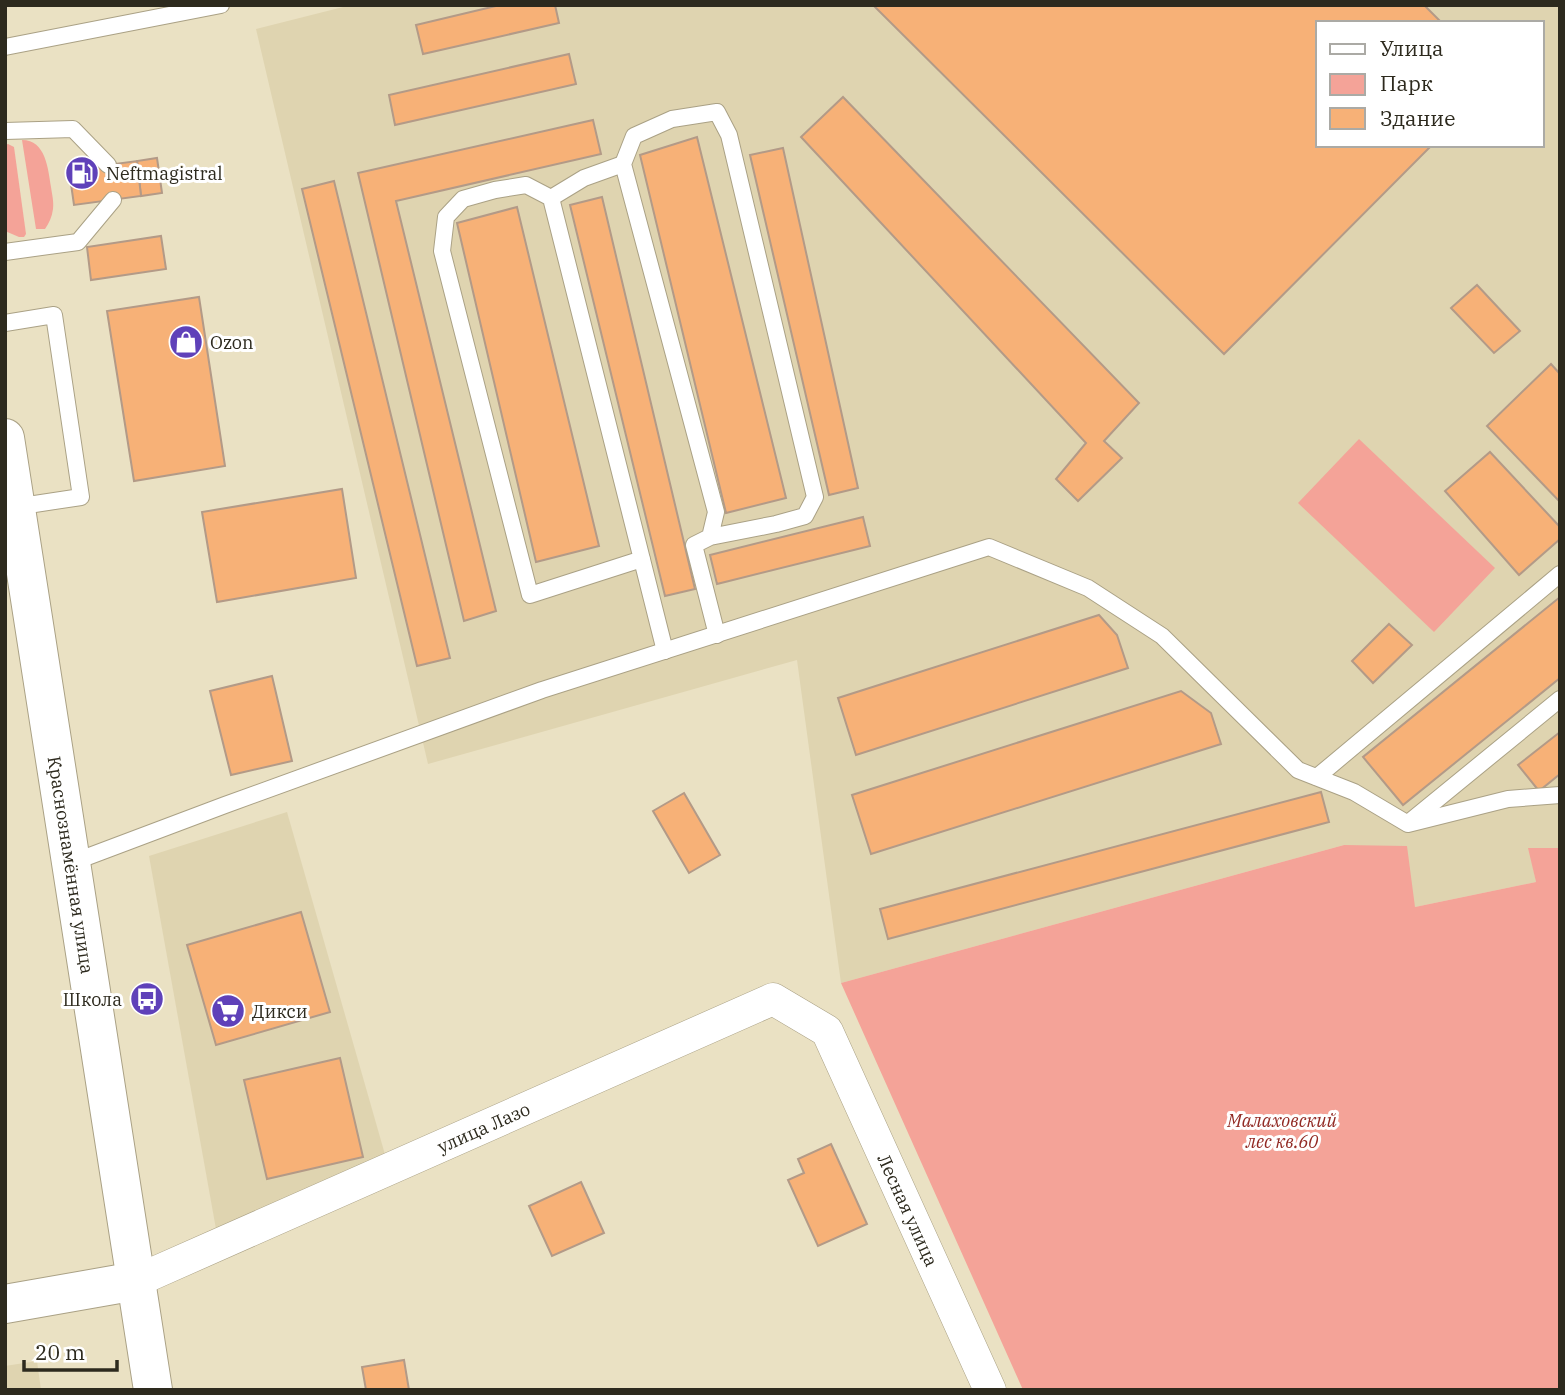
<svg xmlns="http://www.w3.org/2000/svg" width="1565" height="1395" font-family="'IBM Plex Serif',serif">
	<rect width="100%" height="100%" fill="#eae1c3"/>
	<g fill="#dfd4b0" fill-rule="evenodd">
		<path d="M351,5H1560V848H1529L1536,882L1415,907L1344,845L841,983L797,660L428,764L256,29ZM1318,23H1542V145H1318Z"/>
		<polygon points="287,812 386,1158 216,1229 149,856"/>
		<polygon points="37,1361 41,1390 5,1390 5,1366"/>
	</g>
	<g fill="#f4a398">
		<path d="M22,140C46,140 48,169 51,187C52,194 54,202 53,209C52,217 49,223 45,229H36Z"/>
		<polygon points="8,144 14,147 26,234 24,237 19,237 5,231 5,145"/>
		<polygon points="1359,439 1495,568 1434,632 1298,503"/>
		<polygon points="1344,845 1407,846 1415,907 1536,882 1528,848 1560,848 1560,1390 1023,1390 841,983"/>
	</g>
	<g fill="#f7b177" stroke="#b39a87" stroke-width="2">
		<polygon points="500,5 555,5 559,23 423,54 416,25"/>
		<polygon points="873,5 1424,5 1442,23 1318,23 1318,145 1432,145 1224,354"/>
		<polygon points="569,54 576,84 395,125 389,95"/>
		<polygon points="843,97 1139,403 1104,441 1122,458 1078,501 1056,479 1086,443 801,137"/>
		<polygon points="593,120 601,154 396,201 496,611 464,621 358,173"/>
		<polygon points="697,137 786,498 726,513 640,155"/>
		<polygon points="783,148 858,488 829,495 750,155"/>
		<polygon points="157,158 162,193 141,196 137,161"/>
		<polygon points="137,161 141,196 74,205 69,170"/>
		<polygon points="334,181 450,658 417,666 302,189"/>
		<polygon points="602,197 695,589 665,596 570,205"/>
		<polygon points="517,207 599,546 536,562 457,223"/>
		<polygon points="161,236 166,269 91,280 87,247"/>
		<polygon points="1477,285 1520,331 1494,353 1451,308"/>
		<polygon points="199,297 225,466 134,481 107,311"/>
		<polygon points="1551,364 1560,374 1560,502 1487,426"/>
		<polygon points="1490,452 1560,527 1560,539 1519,575 1445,491"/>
		<polygon points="342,489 356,578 217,602 202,512"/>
		<polygon points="863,517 870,546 717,584 710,555"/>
		<polygon points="1560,597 1560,678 1403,805 1363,757"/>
		<polygon points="1099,615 1117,635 1128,668 856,755 838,698"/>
		<polygon points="1389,624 1412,645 1373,683 1352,661"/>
		<polygon points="272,676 292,761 231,775 210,691"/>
		<polygon points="1181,691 1211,713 1221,744 871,854 852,795"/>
		<polygon points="1560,732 1560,774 1539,791 1518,765"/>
		<polygon points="1321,792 1329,822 888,939 880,909"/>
		<polygon points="684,793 720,855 689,873 653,811"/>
		<polygon points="301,912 330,1012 216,1045 187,945"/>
		<polygon points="340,1058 363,1157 267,1179 244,1080"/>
		<polygon points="831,1144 867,1224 818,1246 788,1180 804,1173 798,1159"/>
		<polygon points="581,1182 604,1233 552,1256 529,1206"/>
		<polygon points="404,1360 409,1390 366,1390 362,1367"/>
	</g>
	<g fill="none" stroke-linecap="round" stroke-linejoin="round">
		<g stroke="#aaa185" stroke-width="18">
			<g id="service">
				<polyline points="5,47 221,5"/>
				<polyline points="5,131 73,129 108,165"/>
				<polyline points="551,198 584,178 623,164"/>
				<polyline points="5,252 78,242 113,200"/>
				<polyline points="5,323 54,315 81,497 15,507"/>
				<polyline points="710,537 776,524 805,516 815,497 729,135 717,112 672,119 634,136 623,164 716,512 710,537 694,545 717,635"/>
				<polyline points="642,559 530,595 442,251 446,217 463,199 495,190 526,185 551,198 665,651"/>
				<polyline points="1317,777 1560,574"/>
				<polyline points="1412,820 1560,699"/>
				<polyline points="71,863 225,805 542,690 989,547 1088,588 1162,636 1298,770 1354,792 1408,824 1508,799 1560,795"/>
			</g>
		</g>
		<g stroke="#aaa185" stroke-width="33">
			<g id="minor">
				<path id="s1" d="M136,1281L773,999L827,1031L990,1390"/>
			</g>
		</g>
		<g stroke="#aaa185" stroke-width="40">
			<polyline id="tertiary" points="5,1304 136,1281"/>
		</g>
		<g stroke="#aaa185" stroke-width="40">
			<g id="secondary">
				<path id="s2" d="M5,438L153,1390"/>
			</g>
		</g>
		<use href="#service" stroke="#fff" stroke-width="16"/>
		<use href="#minor" stroke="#fff" stroke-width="32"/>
		<use href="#tertiary" stroke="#fff" stroke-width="38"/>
		<use href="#secondary" stroke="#fff" stroke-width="38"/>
	</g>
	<defs>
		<g id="fuel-disc" transform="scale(1.75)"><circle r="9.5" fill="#5f41b9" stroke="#fff"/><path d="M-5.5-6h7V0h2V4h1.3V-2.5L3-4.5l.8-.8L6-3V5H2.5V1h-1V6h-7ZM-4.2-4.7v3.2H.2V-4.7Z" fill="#fff"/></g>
		<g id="shop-disc" transform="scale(1.75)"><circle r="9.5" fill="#5f41b9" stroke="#fff"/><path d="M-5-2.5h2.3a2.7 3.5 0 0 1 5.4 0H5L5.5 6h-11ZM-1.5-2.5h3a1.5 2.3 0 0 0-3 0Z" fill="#fff"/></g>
		<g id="bus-disc" transform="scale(1.75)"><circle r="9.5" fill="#5f41b9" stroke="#fff"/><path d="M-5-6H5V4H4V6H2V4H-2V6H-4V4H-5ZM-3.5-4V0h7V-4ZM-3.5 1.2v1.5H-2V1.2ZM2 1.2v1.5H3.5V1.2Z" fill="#fff"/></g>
		<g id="supermarket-disc" transform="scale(1.75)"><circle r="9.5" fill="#5f41b9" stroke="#fff"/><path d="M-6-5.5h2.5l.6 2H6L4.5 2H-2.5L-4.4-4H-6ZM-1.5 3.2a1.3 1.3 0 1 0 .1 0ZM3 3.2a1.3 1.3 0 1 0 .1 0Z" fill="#fff"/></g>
	</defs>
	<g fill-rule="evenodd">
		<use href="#fuel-disc" x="82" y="173"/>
		<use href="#shop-disc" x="186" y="342"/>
		<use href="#bus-disc" x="147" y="999"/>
		<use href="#supermarket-disc" x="228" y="1011"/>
	</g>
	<g text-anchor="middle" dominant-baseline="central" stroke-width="6" stroke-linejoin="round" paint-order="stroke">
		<g font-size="18" fill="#2d2a1e" stroke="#fff" text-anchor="start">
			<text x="106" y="173">Neftmagistral</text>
			<text x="210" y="342">Ozon</text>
			<text x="122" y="999" text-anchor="end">Школа</text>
			<text x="252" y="1011">Дикси</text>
		</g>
		<g font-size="18" fill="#2d2a1e" stroke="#fff">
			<text stroke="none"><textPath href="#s2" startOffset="432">Краснознамённая улица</textPath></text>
			<text stroke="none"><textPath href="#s1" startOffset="380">улица Лазо</textPath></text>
			<text stroke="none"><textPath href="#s1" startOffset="956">Лесная улица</textPath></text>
		</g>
		<g font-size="18" font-style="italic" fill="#922a24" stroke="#fff">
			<text x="1282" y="1120">Малаховский<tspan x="1282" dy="21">лес кв.60</tspan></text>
		</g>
	</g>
	<rect width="1565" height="1395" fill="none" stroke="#2d2a1e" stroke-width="14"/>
	<rect x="1316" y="21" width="228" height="126" fill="#ffffff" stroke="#abaaa5" stroke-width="2"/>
	<rect x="1330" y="44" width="35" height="10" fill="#ffffff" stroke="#abaaa5" stroke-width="2"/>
	<text x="1380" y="56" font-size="21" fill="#2d2a1e">Улица</text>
	<rect x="1330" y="74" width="35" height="21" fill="#f4a398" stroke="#abaaa5" stroke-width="2"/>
	<text x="1380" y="91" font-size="21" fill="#2d2a1e">Парк</text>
	<rect x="1330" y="108" width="35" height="21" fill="#f7b177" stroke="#abaaa5" stroke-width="2"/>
	<text x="1380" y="126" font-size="21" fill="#2d2a1e">Здание</text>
	<path d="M24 1360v10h93v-10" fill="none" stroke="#2d2a1e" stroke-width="3.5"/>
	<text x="35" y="1360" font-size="21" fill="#2d2a1e" stroke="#ffffff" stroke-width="5" paint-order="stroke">20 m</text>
</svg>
